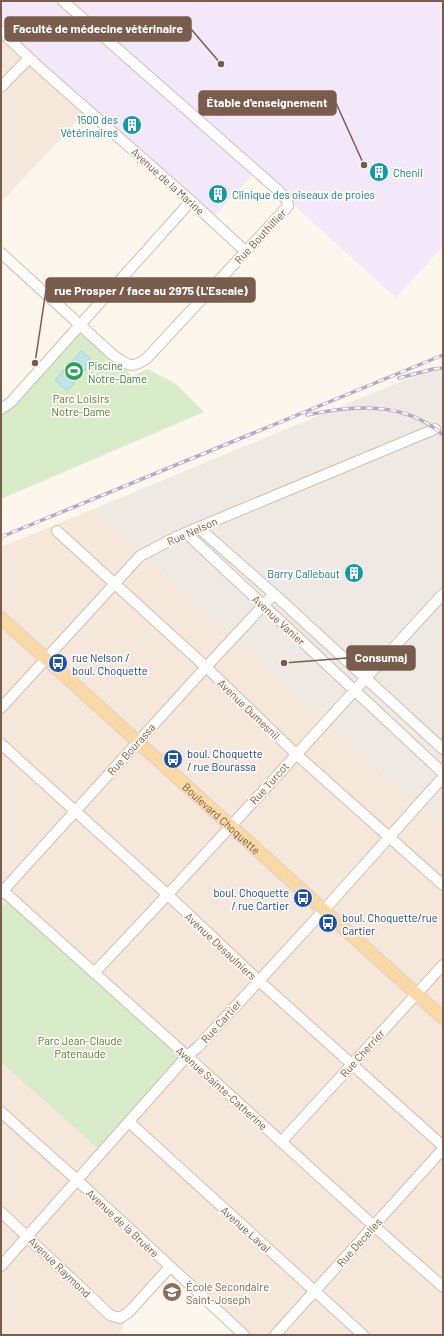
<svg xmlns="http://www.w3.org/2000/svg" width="444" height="1336" font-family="Barlow,sans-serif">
	<rect width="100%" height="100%" fill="#fdf6ec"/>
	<g fill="#f5e8da">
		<polygon points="1,34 86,112 1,202"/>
		<polygon points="96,508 166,576 443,827 443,1335 244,1335 170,1267 126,1317 122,1330 117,1335 1,1335 1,547"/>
	</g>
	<polygon fill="#efe9e4" points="443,368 443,827 166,576 96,508 431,369"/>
	<polygon fill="#f3e8fa" points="1,1 443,1 443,246 396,298 256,171 211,220 1,31"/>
	<g fill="#d8ecc9">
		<polygon points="76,329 112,357 132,376 148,369 176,384 204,412 1,499 1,405"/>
		<polygon points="10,898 187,1056 102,1152 1,1062 1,907"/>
	</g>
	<polygon fill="#bfe3e8" stroke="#a5d3da" points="81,351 93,361 67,391 55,380"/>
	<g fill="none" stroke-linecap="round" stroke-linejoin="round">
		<g stroke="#d1beb0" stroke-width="12">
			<g id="minor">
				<polyline points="1,31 41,69 191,201 245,251"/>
				<polyline points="1,87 29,58"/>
				<path d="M1,253L113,355C128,365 131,370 147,358L288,206L287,200L279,191L63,1"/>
				<polyline points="1,409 11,402 191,201"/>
				<polyline points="199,528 274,594 443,749"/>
				<polyline points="57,531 206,667 296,754 443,885"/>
				<polyline points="186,533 443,773"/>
				<polyline points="1,708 140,556 178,536 435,429"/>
				<polyline points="1,744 168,895 258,980 443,1146"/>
				<polyline points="1,889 187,1056 374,1226 443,1287"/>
				<polyline points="1,893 206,667 274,594"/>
				<path d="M95,972C213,848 327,720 443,594"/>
				<polyline points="1,1112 77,1180 244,1335"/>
				<polyline points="129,1122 363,1335"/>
				<polyline points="281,1142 443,965"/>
				<polyline points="1,1212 110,1315 120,1318 129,1312 170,1267"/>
				<polyline points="1,1266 187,1056 198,1047 324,910 443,777"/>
				<polyline points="275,1335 443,1149"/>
			</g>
		</g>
		<g stroke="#dad1cd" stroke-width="14">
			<g id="major">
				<path id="s1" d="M1,618L443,1018"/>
			</g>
		</g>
		<use href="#minor" stroke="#fff" stroke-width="10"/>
		<use href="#major" stroke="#fbd9a5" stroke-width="12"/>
		<g stroke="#b9a8c9" stroke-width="3.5">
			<g id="rail">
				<polyline points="399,378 433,369 443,368"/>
				<path d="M307,415C353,405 405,401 443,435"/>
				<polyline points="1,537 443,355"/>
			</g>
		</g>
		<use href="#rail" stroke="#fffaf3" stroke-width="2" stroke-dasharray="6" stroke-linecap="butt"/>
	</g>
	<defs>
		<g id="building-disc" transform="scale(1)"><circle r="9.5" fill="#0f9aa8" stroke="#fffaf3"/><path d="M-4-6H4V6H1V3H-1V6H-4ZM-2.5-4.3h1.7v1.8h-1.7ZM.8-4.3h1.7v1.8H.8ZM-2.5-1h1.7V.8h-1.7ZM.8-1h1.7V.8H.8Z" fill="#fff"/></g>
		<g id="stadium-disc" transform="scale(1)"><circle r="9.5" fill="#2e9e5b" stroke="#fffaf3"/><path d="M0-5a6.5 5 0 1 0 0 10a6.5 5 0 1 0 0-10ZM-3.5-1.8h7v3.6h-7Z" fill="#fff"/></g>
		<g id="bus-disc" transform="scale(1)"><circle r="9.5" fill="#1a4fb4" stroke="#fffaf3"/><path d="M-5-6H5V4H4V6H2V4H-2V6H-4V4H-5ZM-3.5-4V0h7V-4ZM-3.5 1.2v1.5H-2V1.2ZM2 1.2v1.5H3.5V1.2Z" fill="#fff"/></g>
		<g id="school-disc" transform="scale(1)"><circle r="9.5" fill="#8d6e63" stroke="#fffaf3"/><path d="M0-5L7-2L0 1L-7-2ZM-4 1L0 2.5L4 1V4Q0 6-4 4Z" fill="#fff"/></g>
	</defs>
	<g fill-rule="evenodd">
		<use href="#building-disc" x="132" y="125"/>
		<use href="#building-disc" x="379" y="172"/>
		<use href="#building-disc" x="218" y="194"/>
		<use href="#stadium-disc" x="74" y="371"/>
		<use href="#building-disc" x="354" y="573"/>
		<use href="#bus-disc" x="58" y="663"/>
		<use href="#bus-disc" x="173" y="759"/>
		<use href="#bus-disc" x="303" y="898"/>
		<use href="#bus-disc" x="328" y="923"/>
		<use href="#school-disc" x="172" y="1292"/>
	</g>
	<g text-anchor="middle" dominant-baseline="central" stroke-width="3.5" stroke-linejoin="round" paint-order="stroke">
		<g font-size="11" fill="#0d838f" stroke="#fffaf3" text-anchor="end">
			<text x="118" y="119">1500 des<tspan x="118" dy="13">Vétérinaires</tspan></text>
			<text x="393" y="172" text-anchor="start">Chenil</text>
			<text x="232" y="194" text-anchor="start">Clinique des oiseaux de proies</text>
			<text x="340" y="573">Barry Callebaut</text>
		</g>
		<g font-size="11" fill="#7a5c4d" stroke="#fffaf3">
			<text transform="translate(168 181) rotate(42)">Avenue de la Marine</text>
			<text transform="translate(260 236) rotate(-47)">Rue Bouthillier</text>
			<text transform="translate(192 531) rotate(-24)">Rue Nelson</text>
			<text transform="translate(279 620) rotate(43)">Avenue Vanier</text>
			<text transform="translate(249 709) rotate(44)">Avenue Dumesnil</text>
			<text transform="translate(131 749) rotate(-48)">Rue Bourassa</text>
			<text transform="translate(269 783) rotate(-48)">Rue Turcot</text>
			<text stroke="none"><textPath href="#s1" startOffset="298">Boulevard Choquette</textPath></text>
			<text transform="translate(221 946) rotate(43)">Avenue Desaulniers</text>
			<text transform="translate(221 1021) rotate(-48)">Rue Cartier</text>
			<text transform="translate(362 1053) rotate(-48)">Rue Cherrier</text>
			<text transform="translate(222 1088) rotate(42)">Avenue Sainte-Catherine</text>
			<text transform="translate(123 1223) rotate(43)">Avenue de la Bruère</text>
			<text transform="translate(246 1229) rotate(42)">Avenue Laval</text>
			<text transform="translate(359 1242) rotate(-48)">Rue Decelles</text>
			<text transform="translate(60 1267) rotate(44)">Avenue Raymond</text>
		</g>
		<g font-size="11" fill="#27864d" stroke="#fffaf3" text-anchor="start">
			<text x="88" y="365">Piscine<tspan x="88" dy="13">Notre-Dame</tspan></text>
		</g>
		<g font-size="11" fill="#537a41" stroke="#fffaf3">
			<text x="81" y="398">Parc Loisirs<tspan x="81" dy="13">Notre-Dame</tspan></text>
			<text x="80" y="1040">Parc Jean-Claude<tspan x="80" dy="13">Patenaude</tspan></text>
		</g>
		<g font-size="11" fill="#164399" stroke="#fffaf3" text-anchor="start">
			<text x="72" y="657">rue Nelson /<tspan x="72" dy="13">boul. Choquette</tspan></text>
			<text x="187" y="753">boul. Choquette<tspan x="187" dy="13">/ rue Bourassa</tspan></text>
			<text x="289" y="892" text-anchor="end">boul. Choquette<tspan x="289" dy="13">/ rue Cartier</tspan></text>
			<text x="342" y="917">boul. Choquette/rue<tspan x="342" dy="13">Cartier</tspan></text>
		</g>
		<g font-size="11" fill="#785e54" stroke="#fffaf3" text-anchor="start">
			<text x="186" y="1286">École Secondaire<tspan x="186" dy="13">Saint-Joseph</tspan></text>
		</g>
	</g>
	<path fill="none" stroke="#7a5c4d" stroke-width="1.5" d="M221 64L191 29M364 165L336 103M35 363L46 290M284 663L347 658"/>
	<g fill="#7a5c4d" stroke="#fffaf3" stroke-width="1.5">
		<circle cx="221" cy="64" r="4"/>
		<circle cx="364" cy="165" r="4"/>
		<circle cx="35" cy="363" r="4"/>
		<circle cx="284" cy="663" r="4"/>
	</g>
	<g fill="#7a5c4d" stroke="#7a5c4d" stroke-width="1.5">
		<rect x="5" y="17" width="186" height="24" rx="4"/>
		<rect x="199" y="91" width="137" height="24" rx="4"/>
		<rect x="46" y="278" width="209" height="24" rx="4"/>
		<rect x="347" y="646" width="68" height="24" rx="4"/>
	</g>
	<g font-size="12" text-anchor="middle" font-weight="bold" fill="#fff">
		<text x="98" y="33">Faculté de médecine vétérinaire</text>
		<text x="267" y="107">Étable d'enseignement</text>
		<text x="151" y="295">rue Prosper / face au 2975 (L'Escale)</text>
		<text x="381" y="662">Consumaj</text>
	</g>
	<rect width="444" height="1336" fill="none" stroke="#7a5c4d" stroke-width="4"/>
</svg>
